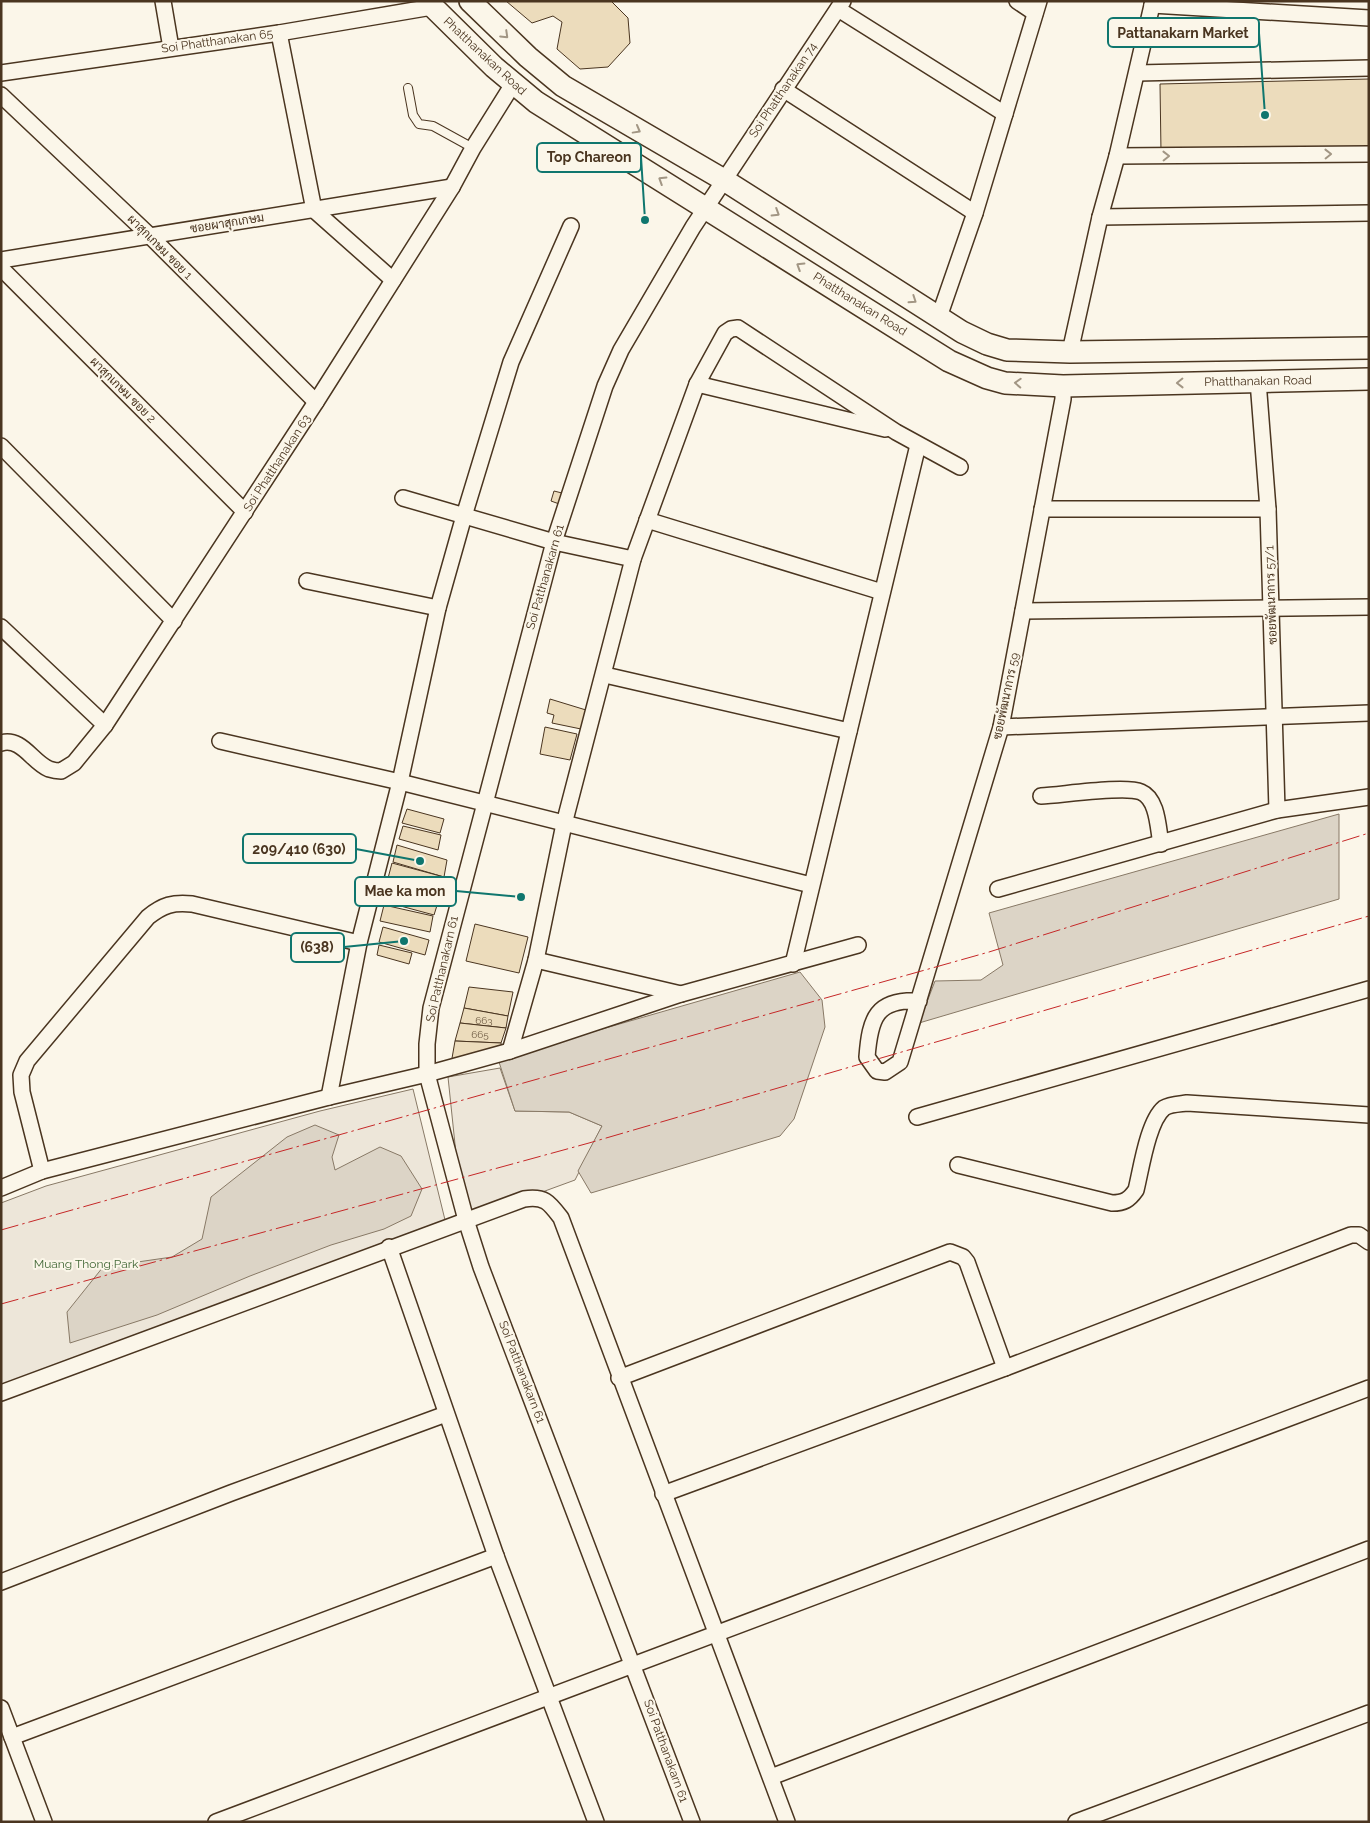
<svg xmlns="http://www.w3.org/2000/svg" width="1370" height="1823" font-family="Raleway,Sarabun,sans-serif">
	<rect width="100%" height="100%" fill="#fbf6e9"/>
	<g fill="#ede6d9" stroke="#887966">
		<polygon points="500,1068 515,1111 569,1112 602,1126 575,1180 463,1221 448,1077"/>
		<polygon points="413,1089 446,1224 1,1386 1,1203 46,1186 320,1111"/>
	</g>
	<g fill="#dcd4c6" stroke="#887966">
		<polygon points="1339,814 1339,899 919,1023 935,981 981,980 1003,965 989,913"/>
		<polygon points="800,972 822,1000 825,1027 794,1119 780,1136 591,1193 578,1171 602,1126 569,1112 515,1111 498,1059"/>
		<polygon points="315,1125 339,1135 332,1157 335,1170 380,1147 401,1156 422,1189 411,1216 384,1229 331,1245 250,1276 157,1315 70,1343 67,1312 103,1267 172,1257 202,1239 211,1197 287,1137"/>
	</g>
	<g fill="#ecdcbc" stroke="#4a3520">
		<polygon points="506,1 611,1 628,18 630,43 608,67 580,69 557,49 562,22 553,16 532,23"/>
		<polygon points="1369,79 1369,147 1161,152 1160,84"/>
		<polygon points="554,491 566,494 562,505 551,501"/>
		<polygon points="550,699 586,710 581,729 552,723 554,715 547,713"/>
		<polygon points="545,727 577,734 570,760 540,754"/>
		<polygon points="407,809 444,819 440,833 402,823"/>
		<polygon points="403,826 441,835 438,850 399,839"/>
		<polygon points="397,845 447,860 444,877 393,862"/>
		<polygon points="392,863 444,877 439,896 387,882"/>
		<polygon points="387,885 439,899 434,915 382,901"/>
		<polygon points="384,905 433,916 430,932 380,921"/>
		<polygon points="475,924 528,937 519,973 466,961"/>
		<polygon points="383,927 429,940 425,955 379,942"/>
		<polygon points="379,945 412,953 409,964 377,955"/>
		<polygon points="469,987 513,992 508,1016 464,1008"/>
		<polygon points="464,1008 508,1016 506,1028 460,1023"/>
		<polygon points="460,1023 506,1028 501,1043 455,1041"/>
		<polygon points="455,1041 501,1043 502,1050 451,1064"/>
	</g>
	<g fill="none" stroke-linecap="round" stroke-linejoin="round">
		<g stroke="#4a3520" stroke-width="10">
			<polyline id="service" points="408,88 413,115 419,124 433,126 473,148"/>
		</g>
		<g stroke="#4a3520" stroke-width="18">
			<g id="minor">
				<polyline points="163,1 171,48"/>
				<polyline points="1017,1 1035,13"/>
				<polyline points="1152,5 1369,18"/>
				<polyline points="838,9 1005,114"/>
				<polyline points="279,33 314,210 393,280"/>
				<polyline points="1,73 279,33 432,7"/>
				<polyline points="1137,73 1369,68"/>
				<polyline points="783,89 975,213"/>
				<polyline points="1,95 149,235 316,402"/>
				<polyline points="1117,156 1369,154"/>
				<polyline points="1100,217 1369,213"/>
				<polyline points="1,260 452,187"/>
				<polyline points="1,268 245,512"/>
				<polyline points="939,317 975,213 1039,1"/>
				<polyline points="1070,352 1100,217 1117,156 1153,1"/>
				<polyline points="1258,381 1268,509 1277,810"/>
				<polyline points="697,384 885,429"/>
				<polyline points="1,446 174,621"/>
				<polyline points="403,498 554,542 633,559"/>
				<polyline points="1042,509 1268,509"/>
				<polyline points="647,520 882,592"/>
				<polyline points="307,581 438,608"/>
				<polyline points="1023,611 1369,607"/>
				<polyline points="1,627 105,725"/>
				<polyline points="605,675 849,731"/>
				<polyline points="1001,727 1369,713"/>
				<polyline points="220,741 400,782 811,885"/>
				<path d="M1,743C22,737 32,762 49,769C52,770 57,771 61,771L74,763L105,725L316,402L452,187L473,148L513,84"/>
				<path d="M1041,796C1062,795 1125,785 1141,792C1158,799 1158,829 1161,844"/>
				<polyline points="998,889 1277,810 1369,797"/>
				<polyline points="536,960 681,994"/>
				<polyline points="793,964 918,445"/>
				<path d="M919,1001C876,999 870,1018 867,1057L877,1071L885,1072L900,1062L1001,727L1063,399V386"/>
				<polyline points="510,1051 536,960 564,824 633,559 697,384 725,333 731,329 738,328 896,432 960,467"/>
				<polyline points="329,1097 359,943 400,782 438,608 464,516 511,362 571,226"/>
				<polyline points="917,1117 1369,989"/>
				<path d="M958,1165L1112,1203C1124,1203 1129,1200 1136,1190C1141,1170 1148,1121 1164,1108C1170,1104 1180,1104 1187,1103L1369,1115"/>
				<path d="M42,1171L22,1092L21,1075L27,1061L148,917C163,905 173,902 192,904L359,943"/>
				<polyline points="1,1188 42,1171 329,1097 427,1074 510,1051 681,994 858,945"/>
				<polyline points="389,1247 496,1556 596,1822"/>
				<polyline points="619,1378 950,1252 963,1257 967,1262 1005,1368"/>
				<path d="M1,1393L524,1199C545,1196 549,1202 561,1218L787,1822"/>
				<polyline points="663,1494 1005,1368 1351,1235 1359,1235 1369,1242"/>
				<polyline points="1,1582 231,1493 446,1414"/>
				<polyline points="1,1708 44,1822"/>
				<polyline points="12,1737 496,1556"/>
				<polyline points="771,1777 1369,1549"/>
				<polyline points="216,1822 1369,1388"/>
				<polyline points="692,1822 481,1267 466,1220 427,1074 427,1044 431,1008 554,542 605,386 621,350 693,227 843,1"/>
				<polyline points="1076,1822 1369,1713"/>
			</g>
		</g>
		<g stroke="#4a3520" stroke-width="24">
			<g id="secondary">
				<polyline points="427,1 494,67 536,102 949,361 987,378 1005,383 1063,386 1369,379"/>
				<polyline points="470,1 528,57 563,86 724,180 962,332 987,344 1007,350 1070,352 1369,348"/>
			</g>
		</g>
		<use href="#service" stroke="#fbf6e9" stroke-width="8"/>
		<use href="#minor" stroke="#fbf6e9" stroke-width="15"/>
		<use href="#secondary" stroke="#fbf6e9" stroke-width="21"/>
		<g stroke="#c62828" stroke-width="1" stroke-dasharray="18 4 2.5 4" stroke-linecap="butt">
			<polyline points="1,1230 989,952 1369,833"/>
			<polyline points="1,1304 589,1143 1369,916"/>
		</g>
	</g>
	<defs><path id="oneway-chevron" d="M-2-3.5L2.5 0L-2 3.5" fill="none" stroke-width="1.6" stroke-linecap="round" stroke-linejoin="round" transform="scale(1.25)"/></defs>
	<g stroke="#a29684">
		<use href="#oneway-chevron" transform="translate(505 35) rotate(44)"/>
		<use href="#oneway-chevron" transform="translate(637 130) rotate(29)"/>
		<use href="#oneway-chevron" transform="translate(1328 154) rotate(-1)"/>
		<use href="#oneway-chevron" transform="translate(1166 156) rotate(-1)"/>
		<use href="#oneway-chevron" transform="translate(662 180) rotate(-148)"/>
		<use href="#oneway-chevron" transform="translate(776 213) rotate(32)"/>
		<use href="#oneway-chevron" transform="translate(800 266) rotate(-148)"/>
		<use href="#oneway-chevron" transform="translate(913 300) rotate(34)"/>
		<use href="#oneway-chevron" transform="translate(1018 383) rotate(-177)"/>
		<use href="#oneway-chevron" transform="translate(1180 383) rotate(179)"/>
	</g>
	<g text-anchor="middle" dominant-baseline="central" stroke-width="4" stroke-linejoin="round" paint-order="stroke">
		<g font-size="10" fill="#725f47">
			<text x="484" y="1020">663</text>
			<text x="480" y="1034">665</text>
		</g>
		<g font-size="12" fill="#4a3520" stroke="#fbf6e9">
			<text transform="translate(217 41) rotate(-8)">Soi Phatthanakan 65</text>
			<text transform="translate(485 56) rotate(43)">Phatthanakan Road</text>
			<text transform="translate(783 90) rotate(-56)">Soi Phatthanakan 74</text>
			<text transform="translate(227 223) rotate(-9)">ซอยผาสุกเกษม</text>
			<text transform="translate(160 247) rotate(45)">ผาสุกเกษม ซอย 1</text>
			<text transform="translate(860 304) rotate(32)">Phatthanakan Road</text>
			<text transform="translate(1258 381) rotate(-1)">Phatthanakan Road</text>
			<text transform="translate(123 390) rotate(45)">ผาสุกเกษม ซอย 2</text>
			<text transform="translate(277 463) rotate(-57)">Soi Phatthanakan 63</text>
			<text transform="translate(545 577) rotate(-74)">Soi Patthanakarn 61</text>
			<text transform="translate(1271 595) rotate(-92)">ซอยพัฒนาการ 57/1</text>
			<text transform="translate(1006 696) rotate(-78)">ซอยพัฒนาการ 59</text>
			<text transform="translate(442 969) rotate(-77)">Soi Patthanakarn 61</text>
			<text transform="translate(522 1372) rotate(69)">Soi Patthanakarn 61</text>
			<text transform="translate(666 1751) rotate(70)">Soi Patthanakarn 61</text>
		</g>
		<g font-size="12" fill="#436837" stroke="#fbf6e9">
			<text x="86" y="1264">Muang Thong Park</text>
		</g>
	</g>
	<path fill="none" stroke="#0f766e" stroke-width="2" d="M1265 115L1259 33M645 220L641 157M420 861L356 849M521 897L456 891M404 941L344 947"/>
	<g fill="#0f766e" stroke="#fbf6e9" stroke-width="2">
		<circle cx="1265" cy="115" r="5"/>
		<circle cx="645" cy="220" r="5"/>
		<circle cx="420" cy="861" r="5"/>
		<circle cx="521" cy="897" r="5"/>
		<circle cx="404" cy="941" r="5"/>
	</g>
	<g fill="#fbf6e9" stroke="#0f766e" stroke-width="2">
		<rect x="1108" y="18" width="151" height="29" rx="5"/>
		<rect x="537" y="143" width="104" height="29" rx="5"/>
		<rect x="243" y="834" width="113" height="29" rx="5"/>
		<rect x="355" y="877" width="101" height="29" rx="5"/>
		<rect x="291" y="933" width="53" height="29" rx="5"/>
	</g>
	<g font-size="14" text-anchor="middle" font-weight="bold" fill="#4a3520">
		<text x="1183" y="38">Pattanakarn Market</text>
		<text x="589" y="162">Top Chareon</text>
		<text x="299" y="854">209/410 (630)</text>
		<text x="405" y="896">Mae ka mon</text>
		<text x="317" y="952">(638)</text>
	</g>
	<rect width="1370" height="1823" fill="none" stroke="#4a3520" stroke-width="5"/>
</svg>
